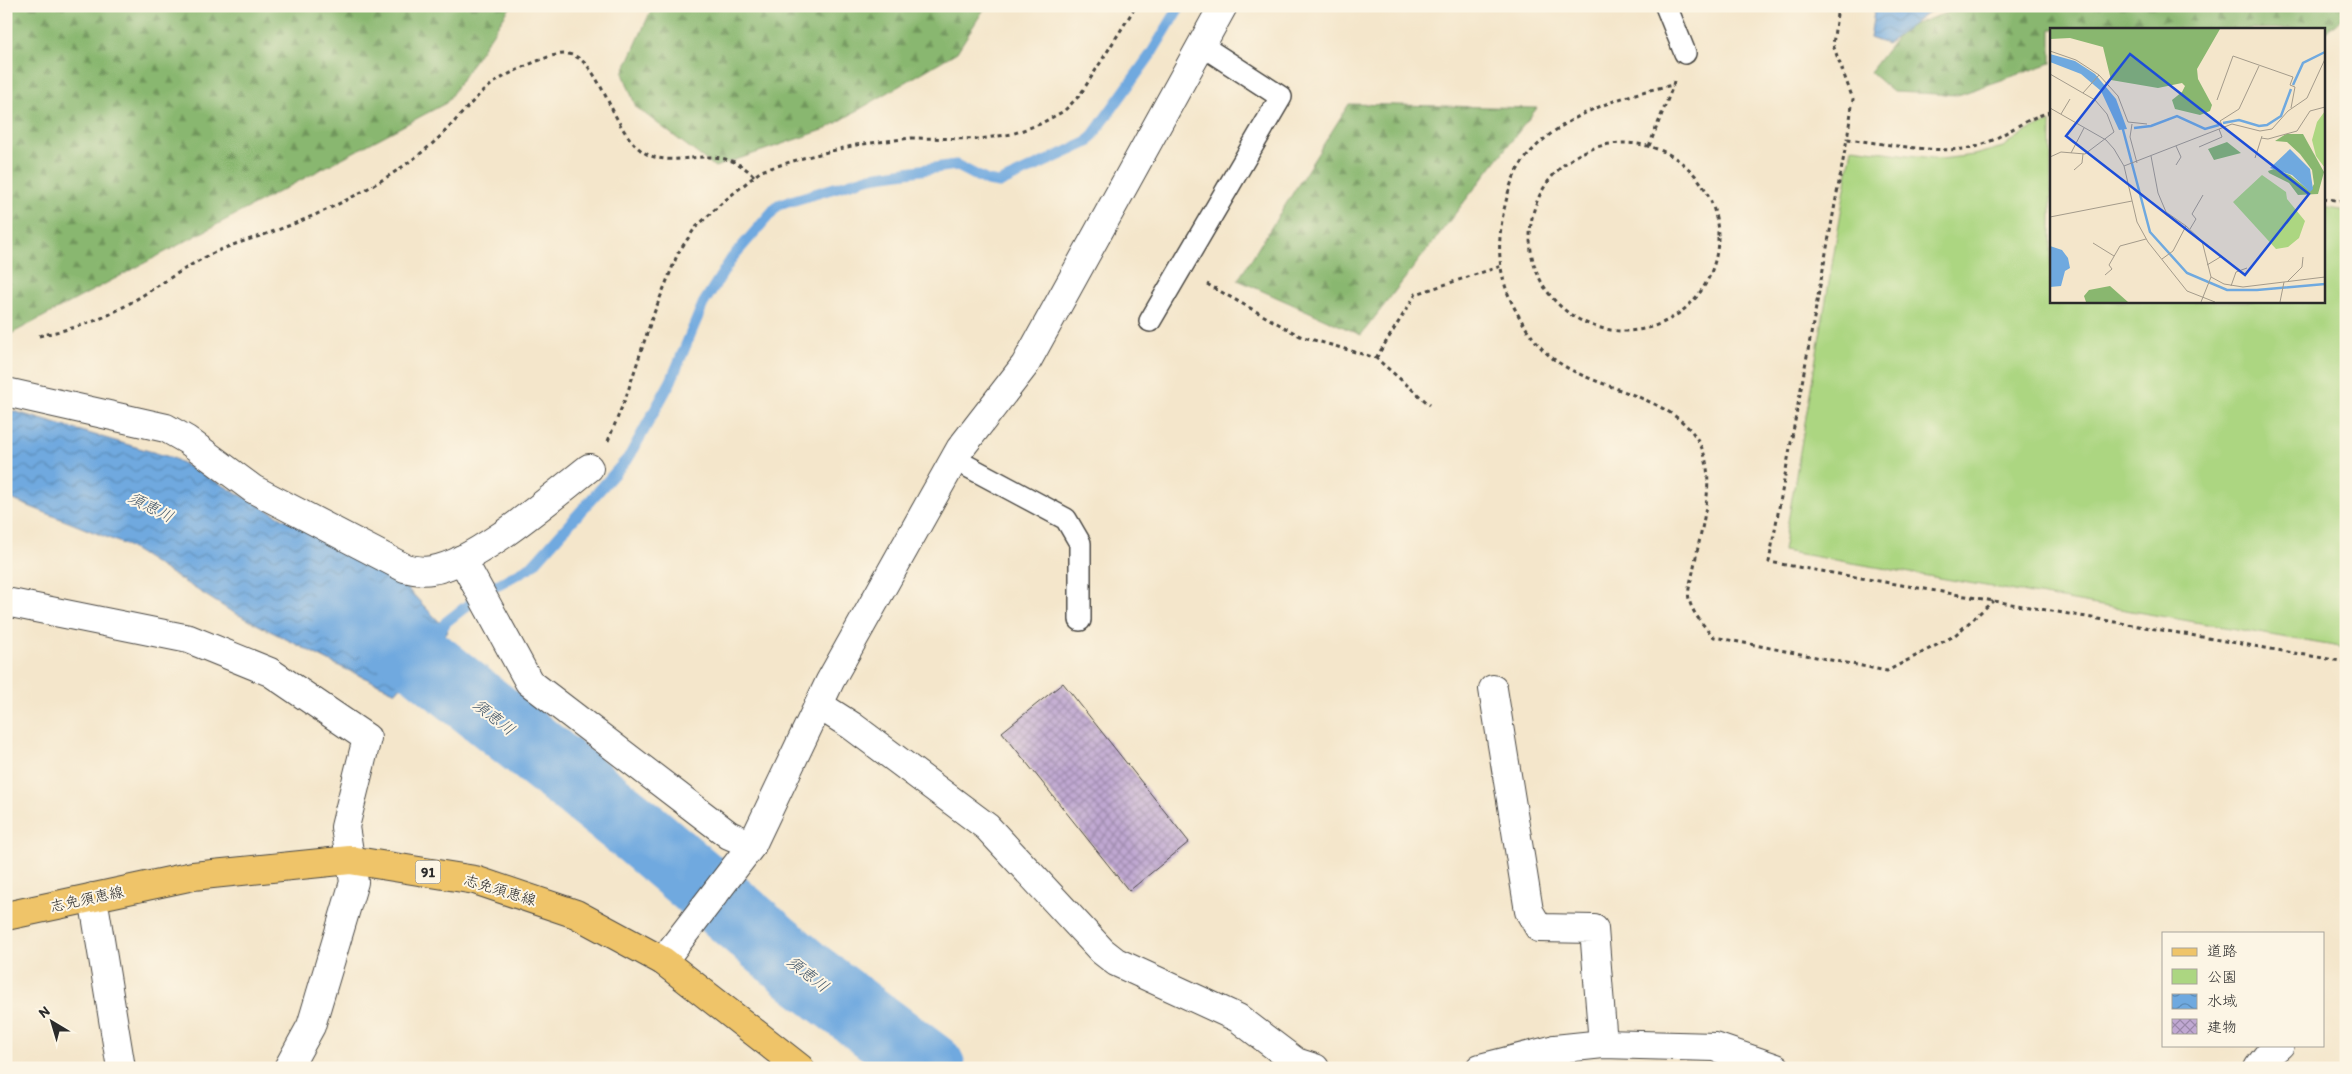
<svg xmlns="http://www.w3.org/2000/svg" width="2352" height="1074" font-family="Itim,'Klee One',sans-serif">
	<defs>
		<pattern id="forest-firs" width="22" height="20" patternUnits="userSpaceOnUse" patternTransform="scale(1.25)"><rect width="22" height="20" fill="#89b76f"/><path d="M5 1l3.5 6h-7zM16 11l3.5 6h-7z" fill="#70955b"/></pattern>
		<pattern id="water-waves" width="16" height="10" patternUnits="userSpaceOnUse" patternTransform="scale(1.25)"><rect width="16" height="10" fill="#6fa9df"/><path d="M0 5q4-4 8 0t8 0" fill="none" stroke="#5b8ab5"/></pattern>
		<pattern id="building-cross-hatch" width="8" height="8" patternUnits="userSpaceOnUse" patternTransform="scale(1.25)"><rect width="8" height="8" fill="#c0a8d2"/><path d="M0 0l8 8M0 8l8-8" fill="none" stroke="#9c89ab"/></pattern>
	</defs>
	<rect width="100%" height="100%" fill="#fcf5e5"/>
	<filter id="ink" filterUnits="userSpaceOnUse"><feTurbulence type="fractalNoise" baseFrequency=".02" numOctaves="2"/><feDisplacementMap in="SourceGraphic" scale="10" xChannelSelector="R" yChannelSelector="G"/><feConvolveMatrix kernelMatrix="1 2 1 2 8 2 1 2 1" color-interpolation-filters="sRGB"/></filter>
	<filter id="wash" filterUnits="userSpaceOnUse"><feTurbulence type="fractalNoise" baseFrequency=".0096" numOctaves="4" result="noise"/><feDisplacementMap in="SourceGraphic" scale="20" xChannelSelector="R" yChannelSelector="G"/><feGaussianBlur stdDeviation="1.12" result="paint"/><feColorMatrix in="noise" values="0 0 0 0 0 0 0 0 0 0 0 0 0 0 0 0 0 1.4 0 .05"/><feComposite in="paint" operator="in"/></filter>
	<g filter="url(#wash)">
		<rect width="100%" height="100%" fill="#f4e6cb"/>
		<g fill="url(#forest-firs)" stroke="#5a714d">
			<polygon points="6,6 511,6 446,103 7,336"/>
			<polygon points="653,6 986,6 957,52 826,129 715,167 636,107 623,73"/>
			<polygon points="1966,6 2346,6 2346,16 2323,34 2323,29 2051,29 2051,63 1958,95 1893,92 1870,72 1904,28"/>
			<polygon points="1349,104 1537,108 1361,335 1238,280"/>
		</g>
		<polygon fill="#acd681" stroke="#6c8056" points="2051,122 2051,301 2323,301 2323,207 2346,211 2346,648 1783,551 1852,148 1941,159 1974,155 2003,147 2029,130"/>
		<g fill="url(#water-waves)" stroke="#4d6a85">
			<polygon points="1875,6 1937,6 1887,44 1870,38"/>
			<polygon points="6,409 173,458 403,584 448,631 396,692 339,666 229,610 126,545 6,497"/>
		</g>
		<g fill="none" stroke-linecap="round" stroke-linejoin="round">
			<polyline stroke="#6fa9df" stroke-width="11" points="422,662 446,622 486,591 532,566 629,457 671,381 703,304 732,258 778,205 871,177 956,165 987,181 999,183 1088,142 1151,54 1180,6"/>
			<polyline stroke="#6fa9df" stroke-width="69" points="345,608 371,619 640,833 802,971 931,1068"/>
		</g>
		<g id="blocks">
			<polygon fill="url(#building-cross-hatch)" points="1063,683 1189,842 1129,891 1002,732"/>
		</g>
	</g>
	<g filter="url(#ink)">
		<use href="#blocks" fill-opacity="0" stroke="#494743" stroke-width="1"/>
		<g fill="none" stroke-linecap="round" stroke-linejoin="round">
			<g stroke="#494743" stroke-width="24">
				<g id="lane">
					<polyline points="1666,6 1685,53"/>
					<polyline points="1150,321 1281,97 1201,45"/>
					<polyline points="954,459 1066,519 1080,543 1080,620"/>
				</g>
			</g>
			<g stroke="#494743" stroke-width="30">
				<g id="street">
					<path d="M6,392L166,428L187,440L253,489L405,568C414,570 422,572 432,570C475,564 553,496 589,468"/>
					<polyline points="462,559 529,682 729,835 752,845"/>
					<polyline points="6,602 189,639 270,672 367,738 345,827 354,882 311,1026 288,1068"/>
					<polyline points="1493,689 1529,911 1539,928 1594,929 1603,1044"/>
					<polyline points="819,705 852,726 987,827 1102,951 1116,962 1238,1018 1296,1062 1315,1068"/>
					<polyline points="93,897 121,1068"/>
					<polyline points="663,961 752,845 830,681 960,449 1025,365 1223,6"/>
					<polyline points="1480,1068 1555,1049"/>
					<polyline points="1557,1068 1555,1049 1603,1044 1715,1047 1776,1068"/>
					<polyline points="2258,1068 2268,1055 2280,1045"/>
				</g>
			</g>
			<g stroke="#494743" stroke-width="30">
				<polyline id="primary" points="6,916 193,876 350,860 475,880 576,914 663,961 800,1068"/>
			</g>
			<g stroke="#494743" stroke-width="3" stroke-dasharray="4 4" stroke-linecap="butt">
				<polyline points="1838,6 1833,45 1853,99 1847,139"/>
				<path d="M1674,81L1673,85C1614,96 1527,127 1509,190C1497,232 1494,270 1515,309C1525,328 1538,348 1555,360C1598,392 1682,395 1703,451C1716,485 1699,537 1693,572C1691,580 1687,592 1689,599C1692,613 1704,626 1714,637L1887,671L1954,636L1993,601"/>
				<path d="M2051,112C2022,119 2003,138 1978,146C1948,156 1880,143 1847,139L1769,562L2346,662"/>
				<circle cx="1624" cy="237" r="94"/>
				<polyline points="1649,146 1673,86"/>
				<polyline points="2323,198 2346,202"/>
				<polyline points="1207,284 1300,336 1376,358 1430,405"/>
				<path d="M39,336C64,330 89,325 112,313C149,294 182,267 220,250C236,243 255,238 272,232C325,213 382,185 426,149C446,133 462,112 480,94C496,79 516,70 535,62C545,58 557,53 568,54C602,59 611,133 645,153C678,172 716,138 754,176"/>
				<polyline points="1376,358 1416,294 1501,266"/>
				<polyline points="608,441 626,397 652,318 678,253 695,228 724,201 761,171 803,158 856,145 911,138 980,139 1012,134 1040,124 1064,111 1080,95 1136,6"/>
			</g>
			<use href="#lane" stroke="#fff" stroke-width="21"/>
			<use href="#street" stroke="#fff" stroke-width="28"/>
			<use href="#primary" stroke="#efc469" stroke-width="28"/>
		</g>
	</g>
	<g text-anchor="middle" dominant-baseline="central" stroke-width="4" stroke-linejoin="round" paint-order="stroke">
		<rect fill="#fcf5e5" stroke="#6a6863" stroke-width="1" x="415.5" y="860.5" width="25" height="23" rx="4"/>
		<g font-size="14" font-weight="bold" fill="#2b2b2b">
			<text x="428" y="872">91</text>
		</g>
		<g font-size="15" fill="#2b2b2b" stroke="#fcf5e5">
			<text transform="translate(500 890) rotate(17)">志免須恵線</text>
			<text transform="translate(87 899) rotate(-12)">志免須恵線</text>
		</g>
		<g font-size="16" font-style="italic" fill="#43576a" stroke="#fcf5e5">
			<text transform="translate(151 507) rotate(27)">須恵川</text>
			<text transform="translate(494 717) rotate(38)">須恵川</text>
			<text transform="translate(808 974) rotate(38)">須恵川</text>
		</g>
	</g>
	<g transform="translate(2050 28)">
		<rect width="275" height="275" fill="#f4e6cb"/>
		<path d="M0,1H170L147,41L148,51L162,77L160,83L150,87L125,81L122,72L132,64L135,58L132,55L108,60L61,52L53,19L20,10L0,11ZM236,106H253L274,144L268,166L248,167L239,155L219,145L218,143L224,141L240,147L260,163L264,156L262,142L250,126L237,114L225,113ZM177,114L191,125L164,132L158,121ZM60,258L78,274H36L34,268L39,262Z" fill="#89b76f"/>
		<path d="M275,83V140L266,128L262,112L267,94ZM212,147L236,164L237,171L255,193L249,210L238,219L226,221L183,174Z" fill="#acd681"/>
		<path d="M0,26L25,33L45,46L66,71L77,101L69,102L51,63L31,46L0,34ZM240,121L260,141L263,161L260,164L242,147L220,140ZM0,218L12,222L18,230L20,240L15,243L11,258L0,259Z" fill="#6fa9df"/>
		<path fill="none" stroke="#6fa9df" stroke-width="2.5" d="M243,57L253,35L275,24M71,94L100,204L137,245L177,262H207L275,256M173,95L189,92L209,98L217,97L231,88L241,61M84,100L101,98L127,88L155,101L169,97"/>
		<path fill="none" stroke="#a49b8b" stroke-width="1" d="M0,23L26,32L49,47L68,68L78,94L97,96M0,46L45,72L57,86L64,104L35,126L11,124L0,129M33,65L49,47M167,72L183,28L243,49L240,57L245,59L241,80M0,80L56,112L64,121L74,138L87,194L98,214L137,263L165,274M11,86L20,71M82,96L80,109L87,135M173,99L170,93L189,81L209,38M211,110L218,111L247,103L260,83L275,79M126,118L131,129L126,137M149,119L172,109L169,101M21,125L34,100M101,128L108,165L116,184L136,198M205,130L212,108M74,138L182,96L210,103L222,101L238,83L257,70L275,31M24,142L32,135L33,126M0,189L82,173M140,201L146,191L142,186L153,167M43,215L64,228M112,231L123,223L136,198L152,213L161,249L174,256L193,259L275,249M157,237L172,228M55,247L62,241L59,237L70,218L96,211M237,254L252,239L253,229M181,258L186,244L197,240M151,274L161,249M230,274L234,254"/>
		<path fill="#1d4ed8" fill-opacity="0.15" stroke="#1d4ed8" stroke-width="2.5" d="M80,26L259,166L195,247L16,108Z"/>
		<rect width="275" height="275" fill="none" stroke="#2b2b2b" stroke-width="2.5"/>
	</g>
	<rect width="2352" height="1074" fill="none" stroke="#fcf5e5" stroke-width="25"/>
	<rect x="2162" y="932" width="162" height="115" fill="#fcf5e5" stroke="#a8a49b"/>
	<rect x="2172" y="948" width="25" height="8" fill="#efc469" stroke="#a8a49b"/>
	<text x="2207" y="956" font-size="15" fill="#2b2b2b">道路</text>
	<rect x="2172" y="969" width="25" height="15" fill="#acd681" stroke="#a8a49b"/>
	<text x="2207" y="982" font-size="15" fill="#2b2b2b">公園</text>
	<rect x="2172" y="994" width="25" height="15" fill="url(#water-waves)" stroke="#a8a49b"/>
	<text x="2207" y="1006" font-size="15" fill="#2b2b2b">水域</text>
	<rect x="2172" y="1019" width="25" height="15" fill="url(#building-cross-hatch)" stroke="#a8a49b"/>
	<text x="2207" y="1032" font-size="15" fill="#2b2b2b">建物</text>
	<g transform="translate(52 1022) rotate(322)" stroke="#fcf5e5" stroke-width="4" paint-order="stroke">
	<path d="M0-4L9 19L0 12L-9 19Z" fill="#2b2b2b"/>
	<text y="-8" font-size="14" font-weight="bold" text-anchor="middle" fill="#2b2b2b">N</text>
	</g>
</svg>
